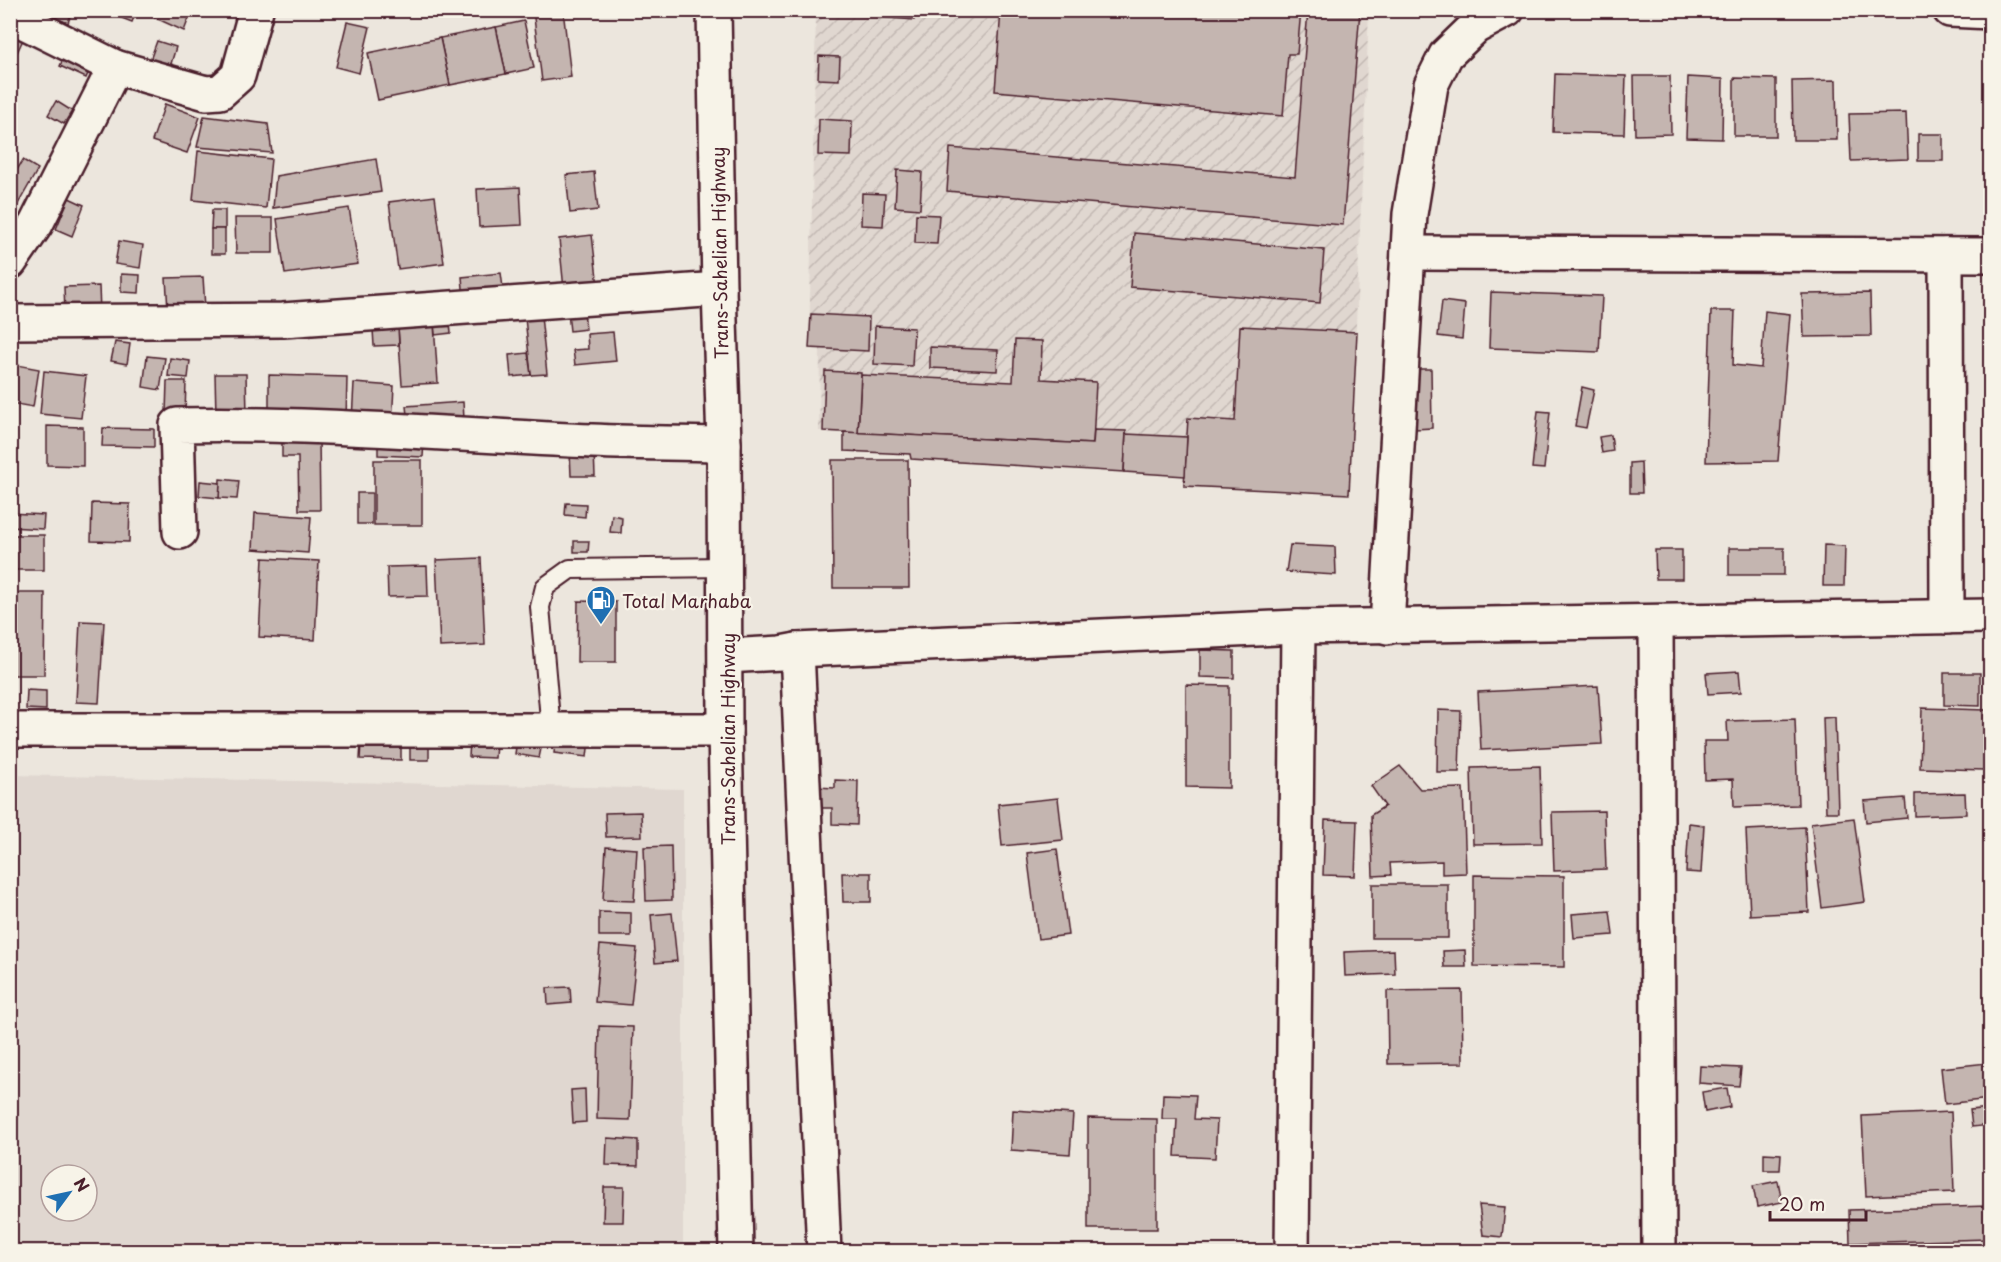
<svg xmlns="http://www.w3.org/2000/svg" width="2001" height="1262" font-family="'Playpen Sans',sans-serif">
	<defs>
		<pattern id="industrial-furrows" width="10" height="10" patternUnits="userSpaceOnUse" patternTransform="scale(1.5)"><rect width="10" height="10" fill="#e0d7d0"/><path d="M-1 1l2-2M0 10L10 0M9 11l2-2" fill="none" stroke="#c2b8b3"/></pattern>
	</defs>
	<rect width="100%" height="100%" fill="#ece6dd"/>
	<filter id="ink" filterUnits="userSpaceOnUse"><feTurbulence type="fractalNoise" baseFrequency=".0167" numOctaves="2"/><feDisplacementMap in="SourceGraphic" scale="12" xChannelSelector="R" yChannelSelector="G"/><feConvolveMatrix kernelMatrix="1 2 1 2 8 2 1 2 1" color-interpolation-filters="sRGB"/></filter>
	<g filter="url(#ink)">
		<path fill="#e0d7d0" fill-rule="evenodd" d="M11,775L683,789V1251L11,1252ZM51,1175H87V1211H51Z"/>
		<polygon fill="url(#industrial-furrows)" points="816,11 1369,11 1349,494 1184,486 1184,476 911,459 910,454 844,451 844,432 819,431 820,349 809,348"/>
		<g fill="#c4b5b0" stroke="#4a1f2b" stroke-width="1.5">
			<polygon points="33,10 72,10 68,23"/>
			<polygon points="116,10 137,10 132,22 114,15"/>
			<polygon points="138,10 192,10 184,31"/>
			<polygon points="533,10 563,10 571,77 542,81"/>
			<polygon points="827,10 915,10 914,20 827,13"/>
			<polygon points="1001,10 1301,10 1297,54 1288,54 1283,116 995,91"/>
			<polygon points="1308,10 1360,10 1343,225 947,191 950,148 1295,177"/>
			<polygon points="524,21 534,68 506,74 496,27"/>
			<polygon points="347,22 370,27 359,73 336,67"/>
			<polygon points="10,26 26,33 10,68"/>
			<polygon points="496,27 506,74 450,85 440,38"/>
			<polygon points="440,38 450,85 378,100 368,53"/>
			<polygon points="157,41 176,47 170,67 150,60"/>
			<polygon points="66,52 92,64 86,78 60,66"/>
			<polygon points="819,56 840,57 839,80 818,79"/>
			<polygon points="1555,74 1626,76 1624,134 1553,132"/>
			<polygon points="1634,76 1670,76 1671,134 1635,135"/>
			<polygon points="1688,77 1723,79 1722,139 1686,138"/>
			<polygon points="1734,78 1776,79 1776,136 1734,136"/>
			<polygon points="1836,80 1837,140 1793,140 1792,81"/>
			<polygon points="56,101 72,111 64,124 48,115"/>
			<polygon points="165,104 200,117 187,153 152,141"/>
			<polygon points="1906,113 1908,159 1851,161 1849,114"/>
			<polygon points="204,116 268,124 272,153 197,147"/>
			<polygon points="819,119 852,121 851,156 818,155"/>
			<rect x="1918" y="134" width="25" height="27"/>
			<polygon points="198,151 271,159 266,208 193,200"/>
			<polygon points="376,159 381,192 273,208 276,176"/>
			<polygon points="23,160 38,169 10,218 10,181"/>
			<polygon points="897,170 922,172 920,209 895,207"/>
			<polygon points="594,172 598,210 570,213 566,175"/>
			<polygon points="520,187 522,225 479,227 477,189"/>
			<polygon points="862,193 885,194 883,226 861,225"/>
			<polygon points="435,196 444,263 398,269 389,202"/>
			<polygon points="69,198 84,205 72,236 56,229"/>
			<polygon points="349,208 358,264 285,274 277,219"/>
			<polygon points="212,210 225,210 225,229 211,229"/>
			<polygon points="916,214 939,215 937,244 915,243"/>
			<polygon points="235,218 273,218 273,253 236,253"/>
			<rect x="211" y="229" width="14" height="25"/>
			<polygon points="1134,233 1324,250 1320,303 1130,287"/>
			<polygon points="592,235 598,286 564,289 559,239"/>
			<polygon points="119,241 143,245 140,268 115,264"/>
			<polygon points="501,273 504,295 464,299 462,277"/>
			<polygon points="121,274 140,275 139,293 121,292"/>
			<polygon points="203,277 205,308 168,310 166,278"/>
			<polygon points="99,286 100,312 65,313 64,287"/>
			<polygon points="1491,292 1602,296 1599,352 1489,348"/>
			<polygon points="1870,293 1871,336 1804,337 1802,294"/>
			<polygon points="1442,301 1465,304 1462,339 1438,336"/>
			<polygon points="1711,311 1735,311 1733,365 1761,368 1765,311 1790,314 1778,461 1706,462"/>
			<polygon points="584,312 586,329 570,331 568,313"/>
			<polygon points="811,314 869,317 868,351 809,348"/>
			<polygon points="541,316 547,374 531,375 525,318"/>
			<polygon points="450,323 451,333 435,335 434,324"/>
			<polygon points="434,324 438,383 402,385 398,327"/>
			<polygon points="875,326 914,328 912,366 874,364"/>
			<polygon points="1240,326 1357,332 1349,494 1184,486 1188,418 1235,421"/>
			<polygon points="398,327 399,345 374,346 373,329"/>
			<polygon points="613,332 616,361 575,365 573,350 588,349 587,334"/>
			<polygon points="1015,340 1042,341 1041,379 1096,382 1093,444 858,433 861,375 1013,382"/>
			<polygon points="115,342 130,344 127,364 111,361"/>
			<polygon points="930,347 998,350 997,371 930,368"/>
			<polygon points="528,353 531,375 511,377 509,355"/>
			<polygon points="147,356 165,358 160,390 143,387"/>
			<polygon points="170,358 190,361 188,378 168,376"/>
			<polygon points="17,365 39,369 33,407 10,403"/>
			<polygon points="1413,369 1431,369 1432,428 1415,429"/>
			<polygon points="44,371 86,376 81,418 40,414"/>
			<polygon points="825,371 861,373 858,433 823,431"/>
			<polygon points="215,374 246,374 247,415 216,415"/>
			<polygon points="269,375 347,377 346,420 269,417"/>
			<polygon points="167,381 186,381 185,415 166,413"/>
			<polygon points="354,383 394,386 392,423 352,420"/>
			<polygon points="1582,387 1594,390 1586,428 1575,426"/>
			<polygon points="463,402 464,419 408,424 406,406"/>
			<polygon points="1538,411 1550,412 1544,469 1532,468"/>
			<polygon points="47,426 83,427 83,466 47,465"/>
			<polygon points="103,428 154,429 154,447 102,446"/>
			<polygon points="1094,430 1126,431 1124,472 911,459 910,454 844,451 844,432 1093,444"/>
			<polygon points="1126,434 1187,437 1185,476 1124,472"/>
			<polygon points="1611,435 1613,451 1602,453 1599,437"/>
			<polygon points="319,439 320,510 299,510 298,457 282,457 282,440"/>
			<polygon points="378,441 424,442 423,457 378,455"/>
			<polygon points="570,451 594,451 595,476 571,476"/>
			<rect x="374" y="460" width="48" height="65"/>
			<polygon points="832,460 908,460 909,588 833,588"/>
			<polygon points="1641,462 1642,493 1630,493 1630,463"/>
			<polygon points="220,479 239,481 237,499 219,498"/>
			<polygon points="200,481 220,483 219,498 199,496"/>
			<rect x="357" y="493" width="15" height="31"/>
			<polygon points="92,503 130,504 129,542 91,541"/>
			<polygon points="566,503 586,504 585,517 565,515"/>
			<polygon points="10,513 44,515 43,529 10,527"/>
			<polygon points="255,513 311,517 308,553 253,549"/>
			<polygon points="612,515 622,517 621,533 610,532"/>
			<rect x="10" y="535" width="34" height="35"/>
			<polygon points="574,541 589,541 588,552 574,552"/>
			<polygon points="1290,545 1335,547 1336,575 1286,572"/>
			<polygon points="1824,545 1845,546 1844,586 1823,586"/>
			<rect x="1729" y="548" width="55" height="27"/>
			<polygon points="1655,550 1682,550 1682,579 1656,579"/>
			<polygon points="263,558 319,561 315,640 259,637"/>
			<polygon points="481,558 485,645 440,647 436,560"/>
			<polygon points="427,566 428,596 388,597 387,567"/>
			<polygon points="10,593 45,593 44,675 10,675"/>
			<polygon points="578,601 616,602 616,662 577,662"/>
			<polygon points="80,621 104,622 99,703 76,702"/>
			<polygon points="1200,650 1234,651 1234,678 1200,677"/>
			<polygon points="1739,671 1741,692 1708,694 1706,673"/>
			<polygon points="1944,673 1980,673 1980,706 1944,705"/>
			<polygon points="1186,685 1229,686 1229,788 1186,787"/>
			<polygon points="1598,686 1602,744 1481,750 1478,692"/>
			<polygon points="27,690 46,691 46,710 26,709"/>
			<polygon points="1922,708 1986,710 1984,770 1920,768"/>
			<polygon points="1438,710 1461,711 1459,772 1437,772"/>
			<polygon points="1835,717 1838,812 1826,812 1823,718"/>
			<polygon points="1795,719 1798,805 1734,807 1733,779 1705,780 1704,741 1728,741 1727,721"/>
			<polygon points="556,735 589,740 587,757 554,753"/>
			<polygon points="517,740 542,744 539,758 515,754"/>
			<polygon points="470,741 496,743 495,758 469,757"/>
			<polygon points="361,743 401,744 401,760 360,759"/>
			<rect x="410" y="745" width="19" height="15"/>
			<polygon points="1400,766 1420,789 1463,788 1466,873 1442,874 1442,861 1390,863 1391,875 1373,876 1371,815 1385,806 1371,786"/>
			<polygon points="1540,766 1542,843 1473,844 1471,768"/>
			<polygon points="835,780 858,781 857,825 832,824 832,808 815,808 816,787 835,788"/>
			<polygon points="1965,793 1966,814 1915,816 1915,794"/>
			<polygon points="1058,798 1063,840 1002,846 998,804"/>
			<polygon points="1905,798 1907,818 1866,822 1864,801"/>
			<polygon points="1604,811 1606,869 1554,871 1552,812"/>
			<polygon points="641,812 642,836 606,837 605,813"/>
			<polygon points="1854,818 1865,902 1822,908 1811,823"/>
			<polygon points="1325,820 1357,821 1355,876 1323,875"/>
			<polygon points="1689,823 1704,825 1701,873 1686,872"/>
			<polygon points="1805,827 1809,912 1750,915 1746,830"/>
			<polygon points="671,846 672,900 646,901 644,847"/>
			<polygon points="606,847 637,849 634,901 603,900"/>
			<polygon points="1057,849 1068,935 1038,939 1027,853"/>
			<polygon points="842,873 871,873 871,902 843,902"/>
			<polygon points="1474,875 1564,876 1564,967 1474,966"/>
			<rect x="1372" y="884" width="76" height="54"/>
			<polygon points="1610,911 1613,935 1574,938 1572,914"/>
			<polygon points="599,912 631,913 631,936 599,936"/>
			<polygon points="672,913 677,961 655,963 651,915"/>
			<polygon points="600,945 637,948 631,1005 595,1002"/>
			<polygon points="1394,950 1395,974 1345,976 1344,952"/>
			<polygon points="1465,950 1466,967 1444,967 1443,951"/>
			<polygon points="570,987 571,1003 548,1005 547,988"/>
			<polygon points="1462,990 1463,1063 1388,1064 1387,991"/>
			<polygon points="599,1026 633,1027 630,1120 597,1119"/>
			<polygon points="1987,1063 1990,1099 1945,1104 1941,1068"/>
			<polygon points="1700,1066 1741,1068 1739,1086 1699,1083"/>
			<polygon points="1727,1088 1730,1107 1705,1112 1702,1092"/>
			<polygon points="585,1089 586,1122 573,1123 571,1090"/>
			<polygon points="1163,1094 1196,1095 1194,1119 1217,1120 1215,1158 1175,1156 1177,1119 1162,1119"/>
			<polygon points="1990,1108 1990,1125 1972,1127 1970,1110"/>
			<polygon points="1013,1110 1073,1114 1070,1154 1011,1150"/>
			<polygon points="1951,1112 1954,1192 1866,1196 1862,1116"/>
			<polygon points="1088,1118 1157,1119 1157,1229 1088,1229"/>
			<polygon points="607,1138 638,1140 638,1166 606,1165"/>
			<polygon points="1764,1153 1781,1154 1780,1170 1764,1170"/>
			<polygon points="1778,1181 1782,1202 1757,1207 1753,1186"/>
			<polygon points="604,1187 624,1187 623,1222 603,1222"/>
			<polygon points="1479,1205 1505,1207 1502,1237 1483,1235"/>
			<polygon points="1988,1206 1988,1239 1850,1243 1849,1210"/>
			<rect x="1946" y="1245" width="14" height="7"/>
		</g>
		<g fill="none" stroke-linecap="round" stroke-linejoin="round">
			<g stroke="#4a1f2b" stroke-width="22">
				<polyline id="lane" points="551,730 540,607 545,587 570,569 726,567"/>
			</g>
			<g stroke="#4a1f2b" stroke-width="38">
				<g id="street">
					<polyline points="1950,10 1990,12"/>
					<polyline points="10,15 115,67 36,224 10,262"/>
					<polyline points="115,67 206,93 220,92 238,76 256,10"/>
					<polyline points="1408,253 1990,255"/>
					<polyline points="1946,255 1947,617"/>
					<polyline points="10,322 283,320 719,289"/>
					<path d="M180,532L177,425C316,422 454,435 592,441C636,443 680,443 724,444"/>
					<polyline points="1656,623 1659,1252"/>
					<polyline points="1387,627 1410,214 1431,85 1446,55 1475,27 1507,10"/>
					<polyline points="797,650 824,1252"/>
					<polyline points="726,656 781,653 797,650 1298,627 1990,616"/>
					<polyline points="10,730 725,730"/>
					<polyline points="1292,1252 1298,627"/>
				</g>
			</g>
			<g stroke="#4a1f2b" stroke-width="38">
				<polyline id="highway" points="714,10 719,289 724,444 725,730 736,1252"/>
			</g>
			<use href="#lane" stroke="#f7f3e8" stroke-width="18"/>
			<use href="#street" stroke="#f7f3e8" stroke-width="33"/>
			<use href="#highway" stroke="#f7f3e8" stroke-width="33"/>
		</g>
	</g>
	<defs>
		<g id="fuel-pin" transform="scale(1.5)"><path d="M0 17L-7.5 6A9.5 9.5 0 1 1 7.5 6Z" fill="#1f6fb2" stroke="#f7f3e8"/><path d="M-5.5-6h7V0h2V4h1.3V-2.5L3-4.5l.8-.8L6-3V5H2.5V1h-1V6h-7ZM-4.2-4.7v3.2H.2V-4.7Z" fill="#fff"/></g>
	</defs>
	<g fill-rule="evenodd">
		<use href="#fuel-pin" x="601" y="600"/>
	</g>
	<g text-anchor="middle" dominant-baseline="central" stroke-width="4.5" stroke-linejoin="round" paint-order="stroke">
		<g font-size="18" fill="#4a1f2b" stroke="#f7f3e8">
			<text transform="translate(719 253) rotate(-91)">Trans-Sahelian Highway</text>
			<text transform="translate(727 739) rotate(-90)">Trans-Sahelian Highway</text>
		</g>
		<g font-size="18" fill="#4a1f2b" stroke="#f7f3e8" text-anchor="start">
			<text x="622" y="600">Total Marhaba</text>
		</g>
	</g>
	<rect width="2001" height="1262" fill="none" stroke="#f7f3e8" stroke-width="36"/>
	<rect x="18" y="18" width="1965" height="1226" fill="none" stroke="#4a1f2b" stroke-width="2" filter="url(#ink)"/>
	<g transform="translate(69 1193) rotate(57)"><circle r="28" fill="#f7f3e8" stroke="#b29e9c" stroke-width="1.5"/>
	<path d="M0-4.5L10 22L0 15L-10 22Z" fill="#1f6fb2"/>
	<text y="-9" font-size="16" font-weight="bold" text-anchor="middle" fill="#4a1f2b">N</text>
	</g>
	<path d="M1770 1211v9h96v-9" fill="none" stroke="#4a1f2b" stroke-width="3"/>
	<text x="1779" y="1211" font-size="18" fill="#4a1f2b" stroke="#f7f3e8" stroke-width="4.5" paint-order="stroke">20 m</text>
</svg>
